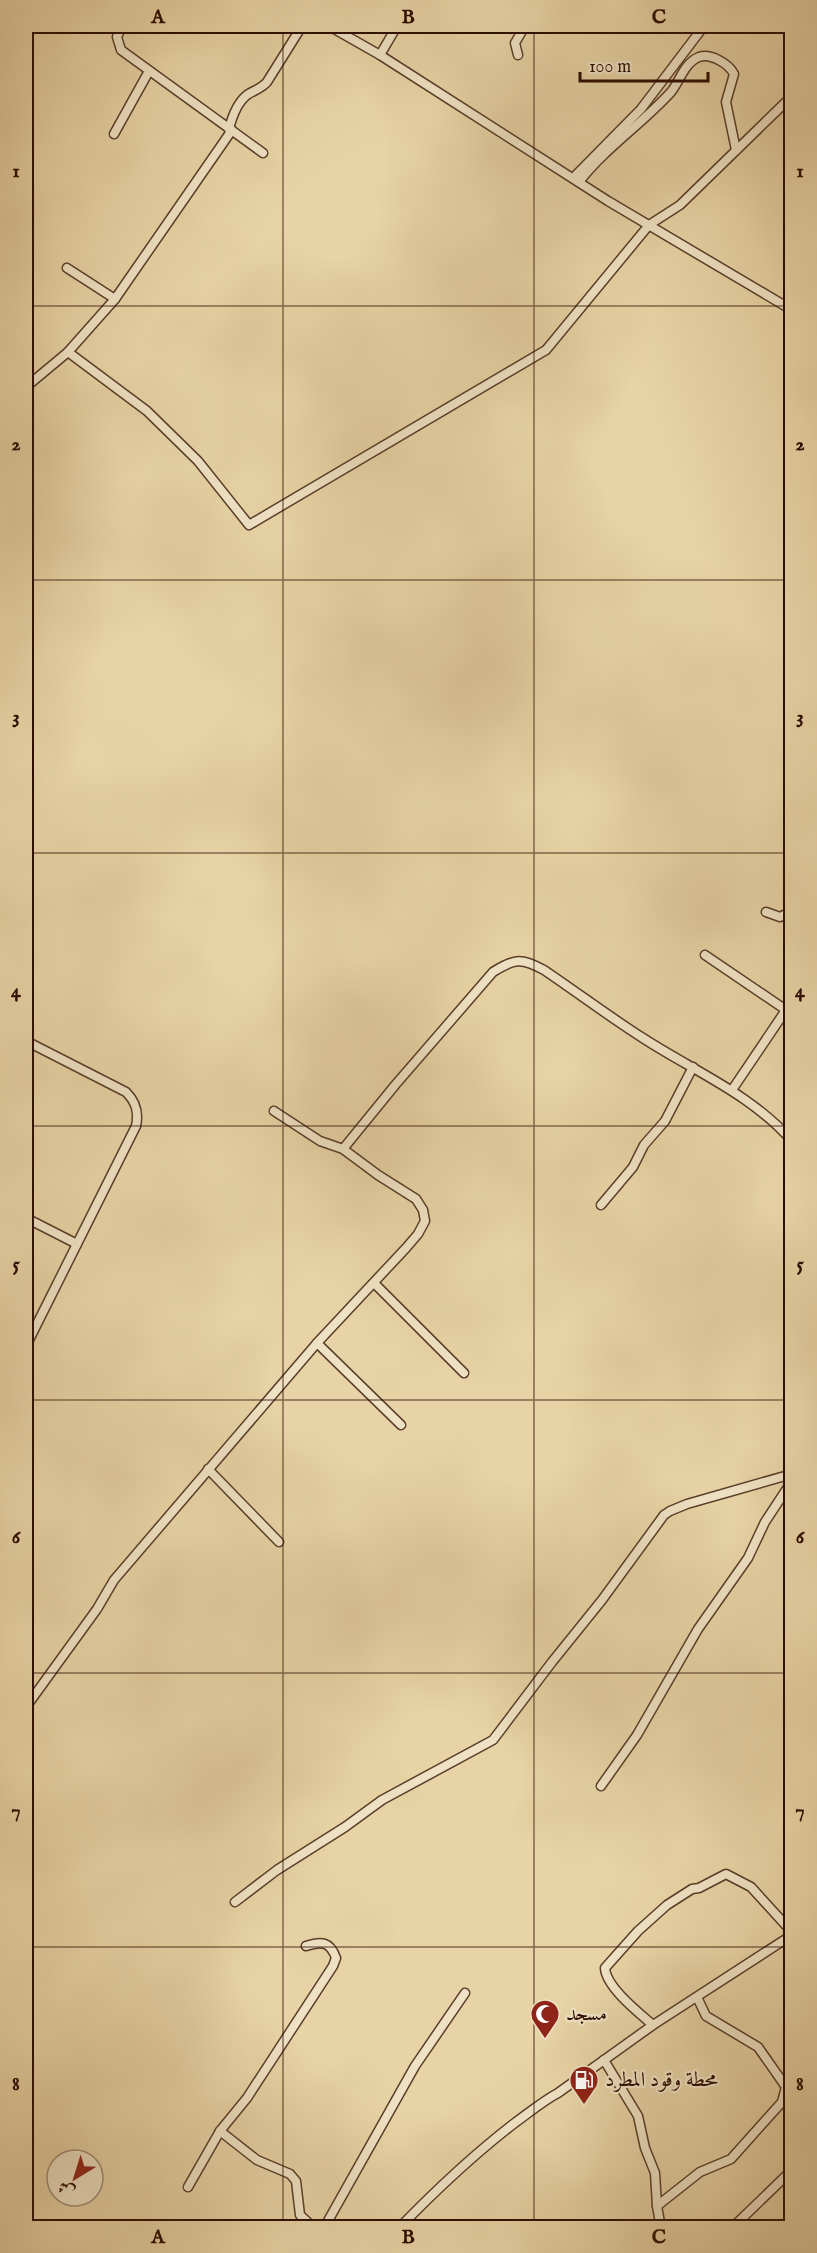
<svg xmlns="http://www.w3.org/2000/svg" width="817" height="2253" font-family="'IM FELL English',Amiri,serif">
	<rect width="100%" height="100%" fill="#e7d3a5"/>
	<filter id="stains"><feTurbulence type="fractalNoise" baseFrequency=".00333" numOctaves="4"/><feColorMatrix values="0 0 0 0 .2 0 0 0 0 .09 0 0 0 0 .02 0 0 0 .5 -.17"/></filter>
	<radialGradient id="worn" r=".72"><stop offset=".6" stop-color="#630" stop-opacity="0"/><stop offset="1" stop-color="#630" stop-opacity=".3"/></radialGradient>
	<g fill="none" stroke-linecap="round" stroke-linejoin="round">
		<g stroke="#5a3d29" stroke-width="11">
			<g id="minor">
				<polyline points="122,26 117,37 121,50 263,153"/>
				<polyline points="329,26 380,55 608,201 792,310"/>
				<polyline points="380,55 397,26"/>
				<polyline points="518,55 515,43 525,26"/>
				<path d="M229,129C232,117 237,103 247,95C254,90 261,89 267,82L302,26"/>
				<polyline points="114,134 149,71"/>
				<polyline points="573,178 641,109 704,26"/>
				<path d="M579,182C605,148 642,124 671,92C680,81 684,63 699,57C711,53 729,64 734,74L726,102L736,150"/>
				<polyline points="67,268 115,299"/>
				<polyline points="68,352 147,411 198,461 249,525 546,350 649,225 680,205 792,96"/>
				<polyline points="26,387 68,352 115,299 232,130"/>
				<polyline points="766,912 780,917 792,911"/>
				<polyline points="705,955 786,1010"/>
				<path d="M26,1041L126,1092C136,1102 139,1112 136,1126L26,1346"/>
				<polyline points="732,1090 792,1001"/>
				<path d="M343,1149L396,1084L493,972C515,958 522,958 544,970C578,993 611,1018 646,1040C696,1072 752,1095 792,1141"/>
				<polyline points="601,1205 633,1167 644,1145 665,1121 693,1067"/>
				<polyline points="26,1218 77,1244"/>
				<polyline points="374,1283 464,1373"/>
				<polyline points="317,1343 401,1425"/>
				<polyline points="208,1469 279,1542"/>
				<polyline points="26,1707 97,1609 114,1580 317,1343 406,1248 418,1234 425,1221 423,1210 416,1199 378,1175 343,1149 320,1141 274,1111"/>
				<polyline points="601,1786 637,1735 698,1629 748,1558 765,1522 792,1481"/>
				<polyline points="235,1902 277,1870 345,1827 382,1800 493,1740 552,1662 602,1600 664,1515 670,1511 687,1504 792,1474"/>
				<path d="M306,1946C321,1941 330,1941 336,1958L333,1966L247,2098L220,2131L257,2160L290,2174L296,2181L300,2215L314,2228"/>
				<path d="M653,2025C639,2013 606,1987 605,1968L638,1931L667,1905L692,1889L699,1888L726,1874L751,1887L792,1932"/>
				<polyline points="604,2060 638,2116 645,2148 655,2173 657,2206 661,2228"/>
				<polyline points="188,2187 220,2131"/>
				<polyline points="657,2206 700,2172 731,2159 782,2102 786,2087 758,2047 706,2016 697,1997"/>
				<polyline points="324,2228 415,2066 465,1993"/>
				<path d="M399,2228C436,2190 474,2154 516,2122C530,2112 543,2101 558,2093L653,2025L792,1935"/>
				<polyline points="732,2228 792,2170"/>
			</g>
		</g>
		<use href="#minor" stroke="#efe2c4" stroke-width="8"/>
	</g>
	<path fill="none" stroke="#2b0b00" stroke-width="1.5" stroke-opacity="0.55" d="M283,26V2228M534,26V2228M26,306H792M26,580H792M26,853H792M26,1126H792M26,1400H792M26,1673H792M26,1947H792"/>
	<defs>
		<g id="mosque-pin" transform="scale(1.5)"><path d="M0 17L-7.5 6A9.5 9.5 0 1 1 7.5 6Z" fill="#8f2418" stroke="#efe2c4"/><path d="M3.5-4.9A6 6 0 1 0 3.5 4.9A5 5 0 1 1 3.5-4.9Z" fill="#fff"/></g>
		<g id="fuel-pin" transform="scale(1.5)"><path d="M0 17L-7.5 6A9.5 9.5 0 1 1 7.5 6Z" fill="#8f2418" stroke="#efe2c4"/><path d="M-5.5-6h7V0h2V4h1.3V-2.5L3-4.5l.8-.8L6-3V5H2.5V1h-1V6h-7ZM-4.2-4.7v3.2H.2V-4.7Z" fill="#fff"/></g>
	</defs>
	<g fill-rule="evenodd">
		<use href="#mosque-pin" x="545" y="2014"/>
		<use href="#fuel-pin" x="584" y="2080"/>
	</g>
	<g text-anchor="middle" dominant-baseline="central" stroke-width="4.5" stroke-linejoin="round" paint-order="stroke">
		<g font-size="21" fill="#2b0b00" stroke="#efe2c4" text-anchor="start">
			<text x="566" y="2014">مسجد</text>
			<text x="605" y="2080">محطة وقود المطرد</text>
		</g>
	</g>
	<rect width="817" height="2253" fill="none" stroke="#e7d3a5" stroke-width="66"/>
	<g transform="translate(75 2178) rotate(218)"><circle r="28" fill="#efe2c4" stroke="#a18c76" stroke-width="1.5"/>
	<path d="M0-4.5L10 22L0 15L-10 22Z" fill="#8f2418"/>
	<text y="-9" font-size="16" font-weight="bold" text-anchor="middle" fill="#2b0b00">ش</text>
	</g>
	<path d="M580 72v9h128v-9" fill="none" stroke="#2b0b00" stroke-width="3"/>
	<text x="589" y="72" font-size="18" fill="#2b0b00" stroke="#efe2c4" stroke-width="4.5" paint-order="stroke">100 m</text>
	<rect x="33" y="33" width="751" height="2187" fill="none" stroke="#2b0b00" stroke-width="2"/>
	<g font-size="20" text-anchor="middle" font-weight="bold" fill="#2b0b00">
		<text x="158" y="23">A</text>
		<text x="408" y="23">B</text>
		<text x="659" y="23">C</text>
		<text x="16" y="177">1</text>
		<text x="800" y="177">1</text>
		<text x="16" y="450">2</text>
		<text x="800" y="450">2</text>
		<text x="16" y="723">3</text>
		<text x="800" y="723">3</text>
		<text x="16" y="997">4</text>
		<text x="800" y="997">4</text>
		<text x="16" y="1270">5</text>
		<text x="800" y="1270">5</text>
		<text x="16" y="1543">6</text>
		<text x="800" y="1543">6</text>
		<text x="16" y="1817">7</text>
		<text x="800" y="1817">7</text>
		<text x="16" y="2090">8</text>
		<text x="800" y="2090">8</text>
		<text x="158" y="2243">A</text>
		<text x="408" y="2243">B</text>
		<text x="659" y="2243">C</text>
	</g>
	<rect width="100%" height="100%" filter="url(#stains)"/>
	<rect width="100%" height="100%" fill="url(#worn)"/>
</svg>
